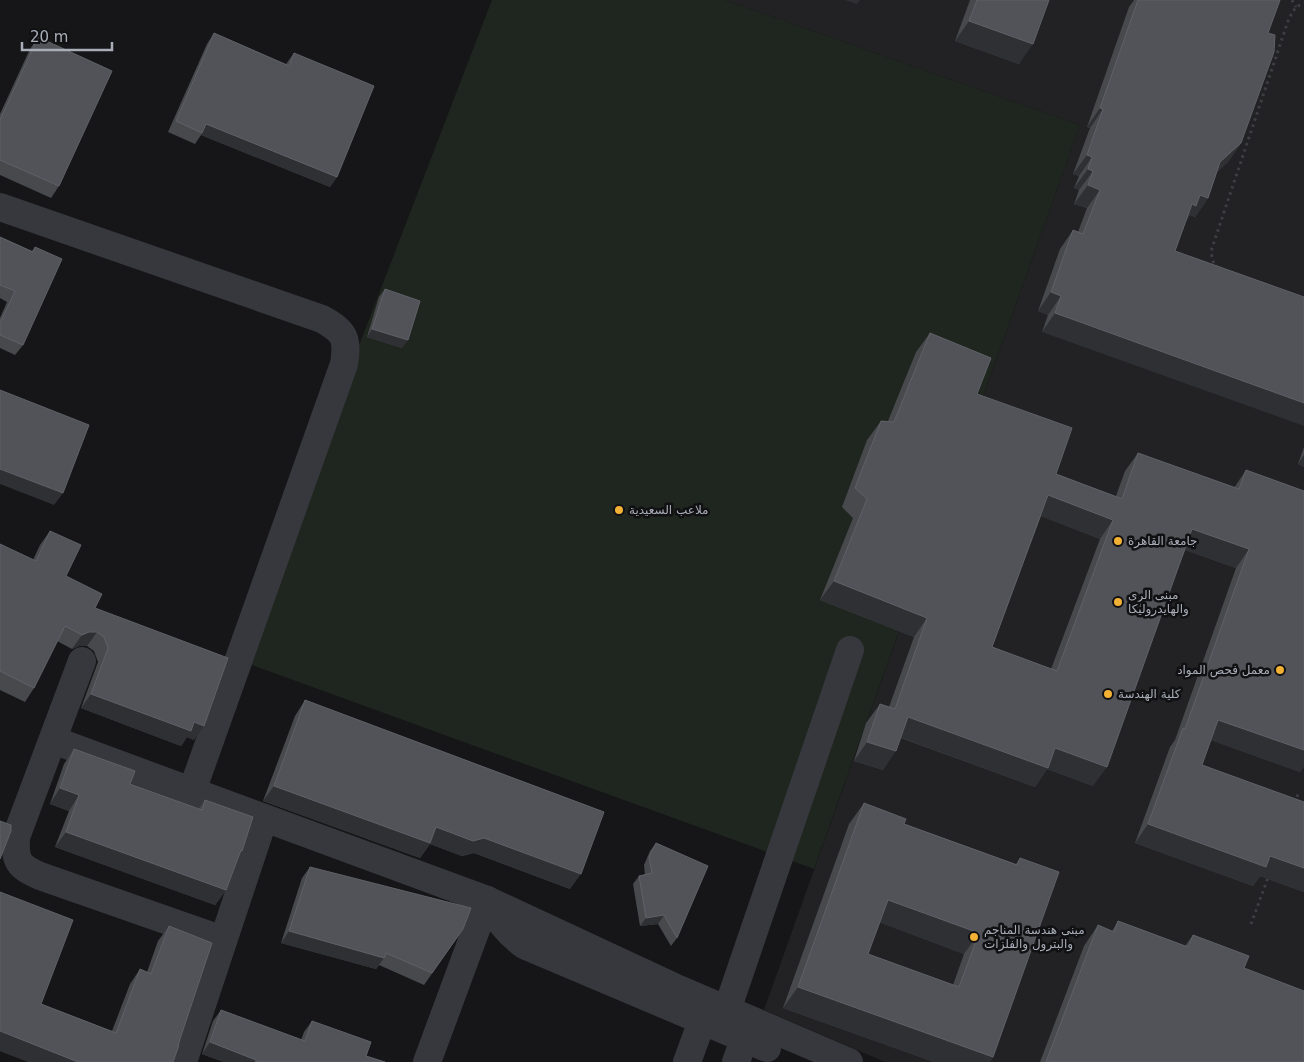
<svg xmlns="http://www.w3.org/2000/svg" width="1304" height="1062" font-family="'DejaVu Sans','Noto Sans Arabic',sans-serif">
	<rect width="100%" height="100%" fill="#161618"/>
	<polygon fill="#222225" points="725,0 1304,0 1304,1062 885,1062 764,1010 1080,125"/>
	<polygon fill="#1e261f" points="492,0 725,0 1080,125 814,869 238,660"/>
	<g fill="none" stroke-linecap="round" stroke-linejoin="round">
		<g stroke="#3d3f44" stroke-width="3" stroke-dasharray="2.5 4" stroke-linecap="butt">
			<polyline points="1292,0 1296,7"/>
			<path d="M1218,268C1212,262 1211,257 1212,248L1289,18L1296,7L1304,3"/>
			<polyline points="1295,803 1298,794"/>
			<polyline points="1251,924 1269,875"/>
		</g>
		<g stroke="#37383d" stroke-width="28">
			<path d="M0,207L322,319C345,332 348,338 344,364L192,791"/>
			<path d="M82,661L16,837C15,862 18,866 40,876L223,940"/>
			<polyline points="53,740 487,900 674,987 849,1062"/>
			<path d="M487,900C496,919 507,932 524,945L767,1048"/>
			<polyline points="727,1010 850,650"/>
			<polyline points="183,1062 264,818"/>
			<polyline points="427,1062 487,900"/>
			<polyline points="687,1062 702,1021"/>
			<polyline points="736,1062 750,1022"/>
		</g>
	</g>
	<g fill="#47494d" fill-rule="evenodd">
		<polygon points="970,0 1049,0 1019,64 955,41"/>
		<polygon points="1134,0 1280,0 1268,33 1241,143 1228,162 1217,172 1208,198 1195,217 1190,215 1186,221 1175,251 1042,332 1048,315 1038,311 1060,249 1073,230 1078,232 1087,208 1074,204 1079,190 1074,188 1079,176 1073,174 1090,128 1087,127 1129,7"/>
		<polygon points="214,33 286,64 294,53 337,177 330,187 201,135 195,144 168,132 207,44"/>
		<polygon points="38,37 59,186 51,198 0,175 0,114 30,49"/>
		<polygon points="0,237 32,251 35,247 23,345 15,355 0,348 0,318 7,302 0,298"/>
		<polygon points="385,289 402,348 367,337 379,297"/>
		<path d="M930,333L977,394L1056,474L1116,496L1125,471L1138,453L1234,488L1246,470L1304,491V766L1300,772L1211,740L1202,765L1304,802V892L1260,876L1253,886L1135,843L1170,747L1175,740L1236,568L1185,550L1093,786L1047,769L1035,787L901,738L883,770L854,761L866,723L880,704L889,707L914,637L820,600L853,518L842,507L867,440L881,421H888L916,352ZM1041,516L1100,539L1051,669L992,647Z"/>
		<polygon points="1304,447 1304,467 1298,464"/>
		<polygon points="50,531 66,576 95,608 194,740 187,737 181,746 81,708 98,662 94,651 87,646 79,646 72,649 57,641 34,688 25,702 0,690 0,544 33,560 40,545"/>
		<polygon points="305,700 570,889 474,853 462,856 430,844 420,858 263,801 295,716"/>
		<polygon points="74,749 130,784 199,809 205,800 242,851 238,856 226,890 215,905 55,847 69,811 50,804 64,764"/>
		<path d="M864,803L904,824L1016,864L1020,858L993,1057L990,1062H934L783,1008L849,824ZM879,922L964,954L953,985L868,954Z"/>
		<polygon points="656,843 677,938 671,946 658,924 640,926 633,884 639,876 645,875 644,865 650,851"/>
		<polygon points="310,867 463,929 424,985 379,965 376,969 281,943 302,878"/>
		<polygon points="1118,921 1185,946 1193,935 1244,968 1304,1062 1040,1062 1084,946 1098,925 1112,931"/>
		<polygon points="169,926 179,1042 173,1062 29,1062 0,1051 41,1004 112,1031 130,984 140,969 147,972 158,941"/>
		<polygon points="221,1010 301,1040 304,1032 312,1021 366,1056 385,1062 224,1062 202,1054 213,1021"/>
	</g>
	<g fill="#2f3033">
		<polygon points="845,0 860,0 857,4"/>
		<polygon points="969,21 1033,44 1019,64 955,41"/>
		<polygon points="1100,108 1103,109 1090,128 1087,127"/>
		<polygon points="206,124 337,177 330,187 201,135"/>
		<polygon points="1241,143 1228,162 1207,181 1220,162"/>
		<polygon points="1087,155 1092,157 1079,176 1073,174"/>
		<polygon points="1088,169 1093,171 1079,190 1074,188"/>
		<polygon points="1088,185 1100,190 1087,208 1074,204"/>
		<polygon points="1200,195 1208,198 1195,217 1190,215 1183,225 1192,204"/>
		<polygon points="1051,292 1061,296 1048,315 1038,311"/>
		<polygon points="1055,313 1304,403 1304,426 1042,332"/>
		<polygon points="372,329 408,340 402,348 367,337"/>
		<polygon points="1304,455 1304,467 1298,464"/>
		<polygon points="0,469 63,493 54,505 0,484"/>
		<polygon points="1048,495 1113,520 1100,539 1035,514"/>
		<polygon points="1192,529 1249,549 1236,568 1179,548"/>
		<polygon points="834,581 927,618 914,637 820,600"/>
		<polygon points="89,632 97,632 87,646 79,646 72,649 82,635"/>
		<polygon points="91,694 194,722 204,726 194,740 187,737 181,746 81,708"/>
		<polygon points="908,717 1055,748 1107,767 1093,786 1047,769 1035,787 894,735"/>
		<polygon points="1218,720 1304,750 1304,766 1300,772 1205,738"/>
		<polygon points="867,742 896,751 883,770 854,761"/>
		<polygon points="274,786 436,827 484,838 581,874 570,889 474,853 462,856 430,844 420,858 263,801"/>
		<polygon points="60,788 79,795 69,811 50,804"/>
		<polygon points="1148,824 1270,856 1304,868 1304,892 1260,876 1253,886 1135,843"/>
		<polygon points="66,832 226,890 215,905 55,847"/>
		<polygon points="888,900 979,933 964,954 873,920"/>
		<polygon points="664,915 658,924 640,926 646,918"/>
		<polygon points="289,931 384,958 376,969 281,943"/>
		<polygon points="798,987 993,1057 990,1062 934,1062 783,1008"/>
		<polygon points="0,1031 78,1062 29,1062 0,1051"/>
		<polygon points="210,1042 256,1060 255,1062 224,1062 202,1054"/>
	</g>
	<g fill="#525359" stroke="#5f6168" fill-rule="evenodd">
		<polygon points="977,0 1049,0 1033,44 969,21"/>
		<polygon points="1138,0 1280,0 1268,33 1275,35 1274,52 1241,143 1220,162 1208,198 1200,195 1196,206 1192,204 1175,251 1304,297 1304,403 1055,313 1061,296 1051,292 1073,230 1083,234 1100,190 1088,185 1093,171 1088,169 1092,157 1087,155 1103,109 1100,108"/>
		<polygon points="214,33 289,66 294,53 374,86 337,177 206,124 202,133 176,121"/>
		<polygon points="38,37 112,71 59,186 0,160 0,120"/>
		<polygon points="0,237 33,252 35,247 62,259 23,345 0,335 0,323 15,291 0,285"/>
		<polygon points="385,289 420,301 408,340 372,329"/>
		<path d="M930,333L991,358L977,394L1072,428L1056,474L1122,499L1138,453L1239,489L1246,470L1304,491V750L1218,720L1202,765L1304,802V868L1270,856L1266,867L1148,824L1183,728L1185,729L1249,549L1192,529L1107,767L1055,748L1048,768L908,717L896,751L867,742L880,704L895,709L927,618L834,581L867,499L855,488L881,421L894,422ZM1048,495L1113,520L1057,671L992,647Z"/>
		<polygon points="0,390 89,425 63,493 0,469"/>
		<polygon points="50,531 81,545 66,576 102,594 95,608 228,658 204,726 194,722 191,731 91,694 108,648 104,637 97,632 89,632 82,635 65,626 34,688 0,671 0,544 36,561"/>
		<polygon points="305,700 604,812 581,874 484,838 473,841 436,827 430,843 274,786"/>
		<polygon points="74,749 135,771 130,784 202,810 205,800 253,817 242,851 241,850 226,890 66,832 79,795 60,788"/>
		<path d="M864,803L906,819L904,824L1017,865L1020,858L1059,872L993,1057L798,987ZM888,900L979,933L959,987L868,954Z"/>
		<polygon points="0,821 11,825 11,831 0,859"/>
		<polygon points="656,843 708,866 677,938 664,915 646,918 639,876 652,873 649,857"/>
		<polygon points="310,867 471,908 463,929 432,973 386,953 384,958 289,931"/>
		<polygon points="0,892 73,920 41,1004 116,1033 140,969 151,974 169,926 212,943 179,1042 178,1048 173,1062 78,1062 0,1031"/>
		<polygon points="1118,921 1188,947 1193,935 1249,956 1244,968 1304,991 1304,1062 1046,1062 1098,925 1114,932"/>
		<polygon points="221,1010 305,1041 312,1021 371,1042 366,1056 385,1062 256,1062 256,1060 210,1042"/>
	</g>
	<g fill="#f2b134" stroke="#111113" stroke-width="2">
		<circle cx="619" cy="510" r="5"/>
		<circle cx="1118" cy="541" r="5"/>
		<circle cx="1118" cy="602" r="5"/>
		<circle cx="1280" cy="670" r="5"/>
		<circle cx="1108" cy="694" r="5"/>
		<circle cx="974" cy="937" r="5"/>
	</g>
	<g text-anchor="middle" dominant-baseline="central" stroke-width="5" stroke-linejoin="round" paint-order="stroke">
		<g font-size="12" fill="#a8adb8" stroke="#111113" text-anchor="start">
			<text x="629" y="510">ملاعب السعيدية</text>
			<text x="1128" y="541">جامعة القاهرة</text>
			<text x="1128" y="595">مبنى الرى<tspan x="1128" dy="14">والهايدروليكا</tspan></text>
			<text x="1270" y="670" text-anchor="end">معمل فحص المواد</text>
			<text x="1118" y="694">كلية الهندسة</text>
			<text x="984" y="930">مبنى هندسة المناجم<tspan x="984" dy="14">والبترول والفلزات</tspan></text>
		</g>
	</g>
	<path d="M22 42v8h90v-8" fill="none" stroke="#a8adb8" stroke-width="2.5"/>
	<text x="30" y="42" font-size="15" fill="#a8adb8" stroke="#111113" stroke-width="4" paint-order="stroke">20 m</text>
</svg>
